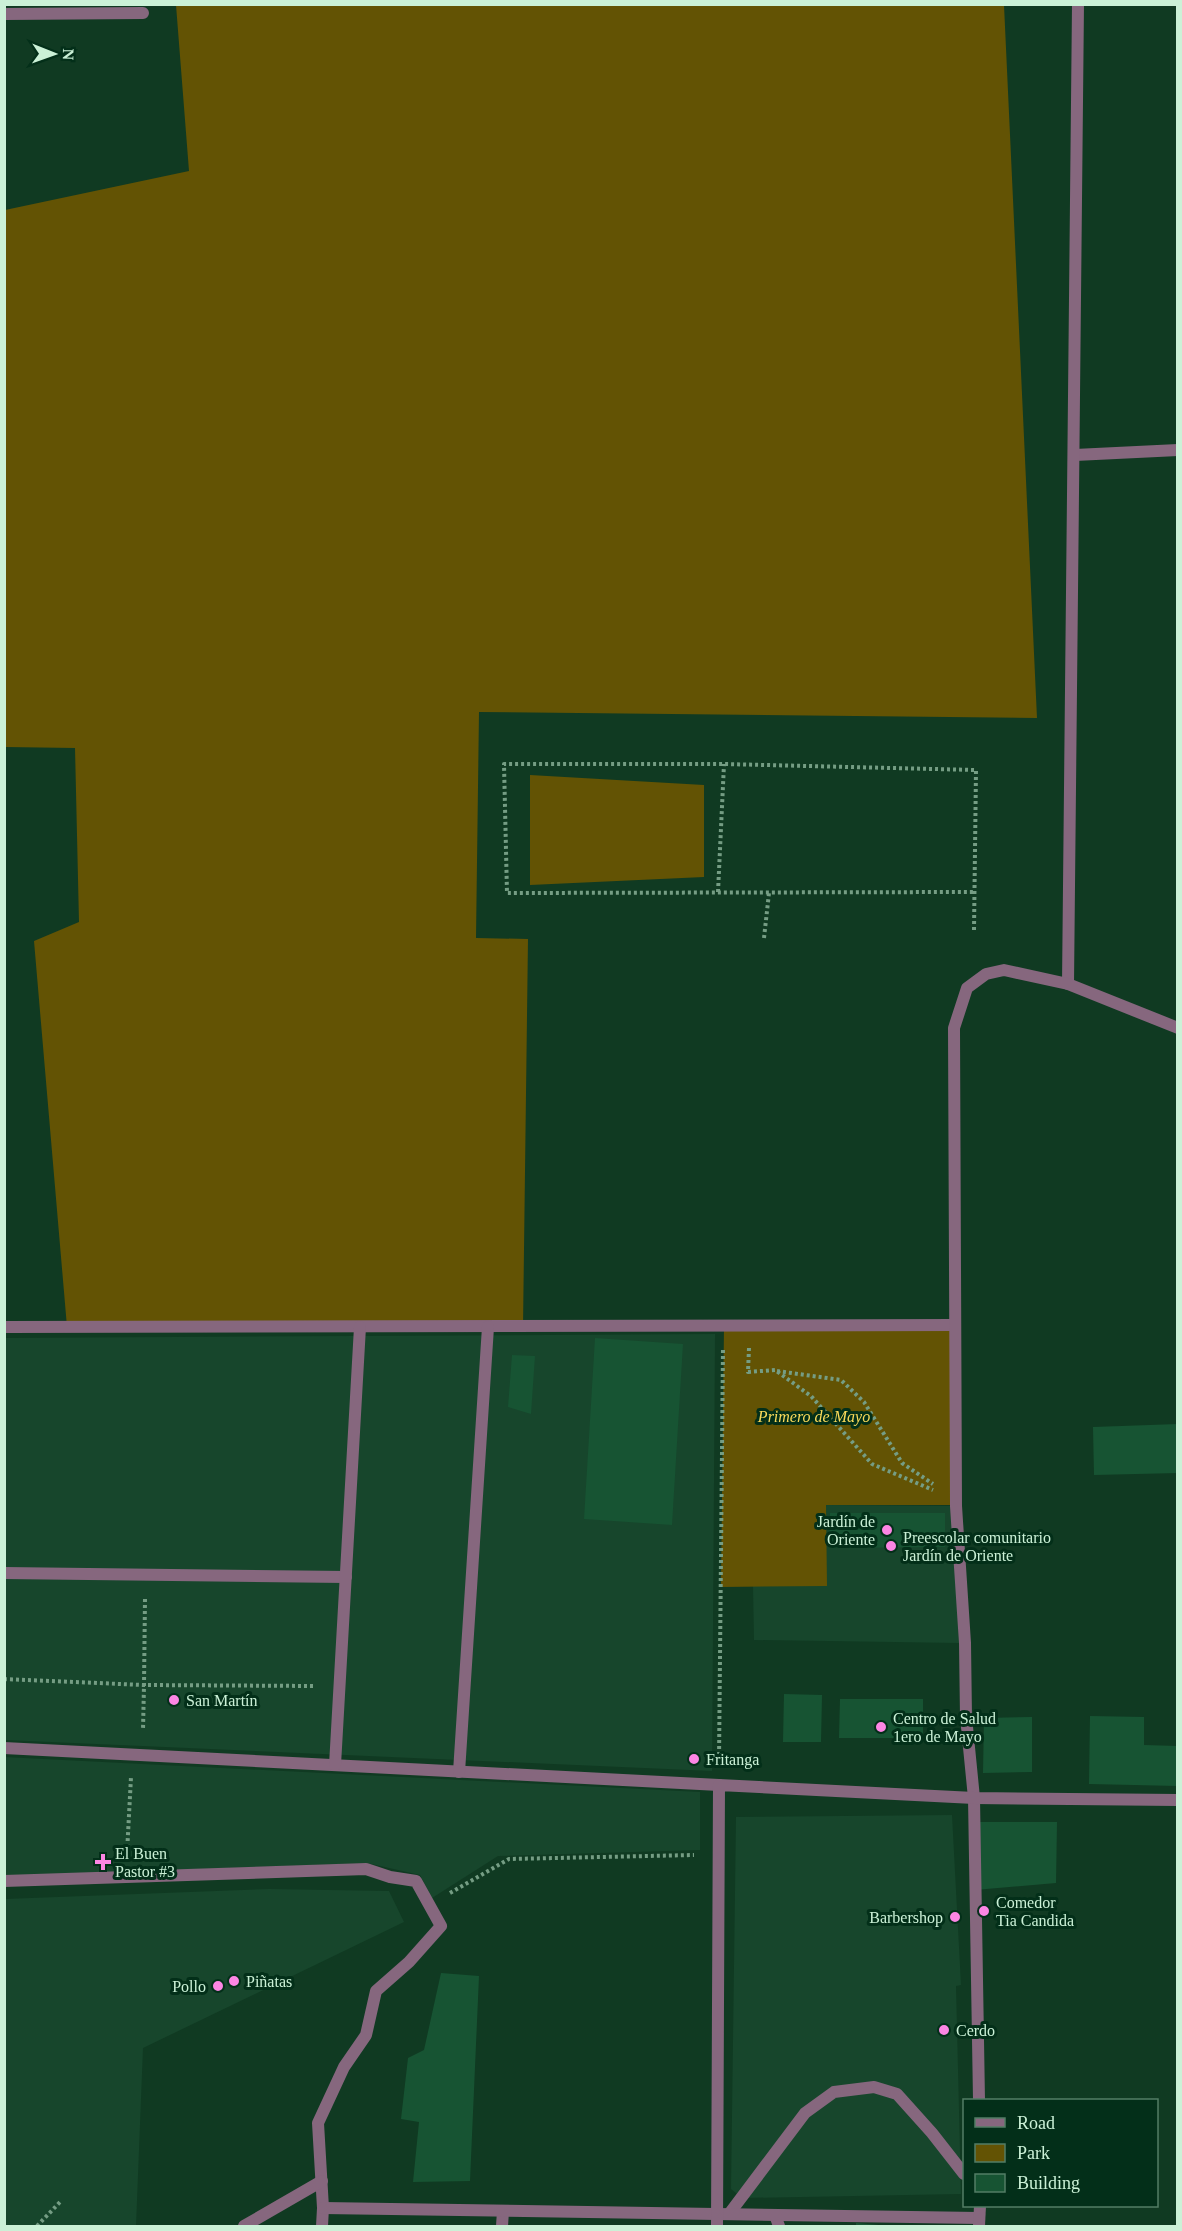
<svg xmlns="http://www.w3.org/2000/svg" width="1182" height="2231" font-family="'Times New Roman',serif">
	<rect width="100%" height="100%" fill="#103a22"/>
	<g fill="#17462c">
		<polygon points="715,1334 712,1771 5,1740 5,1338"/>
		<polygon points="826,1505 956,1506 959,1643 754,1640 753,1586 826,1586"/>
		<polygon points="4,1757 700,1792 700,1850 498,1856 432,1898 420,1875 367,1863 5,1876"/>
		<polygon points="952,1815 961,1985 956,1986 961,2194 742,2198 731,2189 736,1817"/>
		<polygon points="269,1889 389,1891 404,1922 143,2048 136,2226 5,2226 5,1899"/>
	</g>
	<g fill="#635304">
		<polygon points="176,5 1004,5 1037,718 479,712 476,938 528,939 523,1327 67,1327 34,941 79,922 75,748 5,747 5,210 189,171"/>
		<polygon points="530,775 704,785 704,877 530,885"/>
		<polygon points="955,1325 952,1505 826,1505 827,1586 721,1587 724,1326"/>
	</g>
	<g fill="#175433">
		<polygon points="595,1338 683,1344 672,1525 584,1519"/>
		<polygon points="512,1355 535,1356 531,1414 508,1407"/>
		<polygon points="1178,1424 1178,1473 1094,1475 1093,1427"/>
		<polygon points="830,1513 945,1513 945,1547 829,1548"/>
		<polygon points="784,1694 822,1695 821,1742 783,1742"/>
		<polygon points="840,1699 923,1699 923,1738 839,1738"/>
		<polygon points="1090,1716 1144,1717 1144,1745 1178,1746 1178,1786 1089,1784"/>
		<polygon points="1032,1717 1032,1772 983,1773 984,1718"/>
		<polygon points="975,1822 1057,1822 1056,1883 975,1890"/>
		<polygon points="441,1973 479,1976 470,2181 413,2182 419,2122 401,2119 408,2058 424,2050"/>
		<polygon points="856,2223 879,2225 879,2226 856,2226"/>
	</g>
	<g fill="none" stroke-linecap="round" stroke-linejoin="round">
		<g stroke="#759d84" stroke-width="4" stroke-dasharray="3 3" stroke-linecap="butt">
			<polyline points="718,892 724,764"/>
			<polyline points="974,930 976,770 724,764 504,764 507,893 974,892"/>
			<polyline points="764,938 769,893"/>
			<polyline points="749,1348 748,1372 775,1370 811,1396 872,1464 933,1490"/>
			<polyline points="777,1371 841,1380 864,1402 902,1463 933,1484"/>
			<polyline points="145,1599 144,1685 315,1686"/>
			<polyline points="4,1679 144,1685 143,1730"/>
			<polyline points="719,1761 723,1348"/>
			<polyline points="127,1853 131,1777"/>
			<polyline points="450,1893 509,1859 694,1855"/>
			<polyline points="37,2226 61,2201"/>
		</g>
		<g stroke="#86677e" stroke-width="12">
			<polyline points="4,1881 366,1869 390,1877 416,1881 441,1926 409,1962 376,1991 366,2035 344,2067 318,2123 323,2208 322,2226"/>
			<polyline points="729,2214 805,2113 834,2092 874,2087 897,2094 932,2133 964,2174"/>
			<polyline points="775,2215 779,2226"/>
			<polyline points="244,2226 322,2181"/>
			<polyline points="502,2226 503,2211"/>
		</g>
		<polyline stroke="#86677e" stroke-width="12" points="4,1748 719,1785"/>
		<g stroke="#86677e" stroke-width="12">
			<polyline points="4,14 143,13"/>
			<polyline points="1075,455 1178,450"/>
			<polyline points="1068,984 1078,4"/>
			<polyline points="4,1327 955,1325"/>
			<polyline points="4,1573 346,1577"/>
			<polyline points="335,1765 360,1327"/>
			<polyline points="459,1772 488,1327"/>
			<polyline points="979,2100 974,1798 966,1717 965,1643 956,1506 954,1028 967,988 986,974 1004,970 1068,984 1178,1028"/>
			<polyline points="323,2208 978,2218"/>
			<polyline points="717,2226 719,1785 974,1798 1178,1800"/>
			<polyline points="979,2226 980,2206"/>
		</g>
	</g>
	<g fill="#fc86e4" stroke="#032f19" stroke-width="2">
		<circle cx="887" cy="1530" r="6"/>
		<circle cx="891" cy="1546" r="6"/>
		<circle cx="174" cy="1700" r="6"/>
		<circle cx="881" cy="1727" r="6"/>
		<circle cx="694" cy="1759" r="6"/>
		<path d="M100 1853h6v6h6v6h-6v6h-6v-6h-6v-6h6z"/>
		<circle cx="984" cy="1911" r="6"/>
		<circle cx="955" cy="1917" r="6"/>
		<circle cx="234" cy="1981" r="6"/>
		<circle cx="218" cy="1986" r="6"/>
		<circle cx="944" cy="2030" r="6"/>
	</g>
	<g text-anchor="middle" dominant-baseline="central" stroke-width="6" stroke-linejoin="round" paint-order="stroke">
		<g font-size="16" font-style="italic" fill="#f9d95a" stroke="#032f19">
			<text x="814" y="1416">Primero de Mayo</text>
		</g>
		<g font-size="16" fill="#cbf1d7" stroke="#032f19" text-anchor="start">
			<text x="875" y="1521" text-anchor="end">Jardín de<tspan x="875" dy="18">Oriente</tspan></text>
			<text x="903" y="1537">Preescolar comunitario<tspan x="903" dy="18">Jardín de Oriente</tspan></text>
			<text x="186" y="1700">San Martín</text>
			<text x="893" y="1718">Centro de Salud<tspan x="893" dy="18">1ero de Mayo</tspan></text>
			<text x="706" y="1759">Fritanga</text>
			<text x="115" y="1853">El Buen<tspan x="115" dy="18">Pastor #3</tspan></text>
			<text x="996" y="1902">Comedor<tspan x="996" dy="18">Tia Candida</tspan></text>
			<text x="943" y="1917" text-anchor="end">Barbershop</text>
			<text x="246" y="1981">Piñatas</text>
			<text x="206" y="1986" text-anchor="end">Pollo</text>
			<text x="956" y="2030">Cerdo</text>
		</g>
	</g>
	<rect width="1182" height="2231" fill="none" stroke="#cbf1d7" stroke-width="12"/>
	<rect x="963" y="2099" width="195" height="108" fill="#032f19" stroke="#537d65" stroke-width="1.5"/>
	<rect x="975" y="2118" width="30" height="9" fill="#86677e" stroke="#537d65" stroke-width="1.5"/>
	<text x="1017" y="2129" font-size="18" fill="#cbf1d7">Road</text>
	<rect x="975" y="2144" width="30" height="18" fill="#635304" stroke="#537d65" stroke-width="1.5"/>
	<text x="1017" y="2159" font-size="18" fill="#cbf1d7">Park</text>
	<rect x="975" y="2174" width="30" height="18" fill="#175433" stroke="#537d65" stroke-width="1.5"/>
	<text x="1017" y="2189" font-size="18" fill="#cbf1d7">Building</text>
	<g transform="translate(54 54) rotate(91)" stroke="#032f19" stroke-width="4.5" paint-order="stroke">
	<path d="M0-4.5L10 22L0 15L-10 22Z" fill="#cbf1d7"/>
	<text y="-9" font-size="16" font-weight="bold" text-anchor="middle" fill="#cbf1d7">N</text>
	</g>
</svg>
